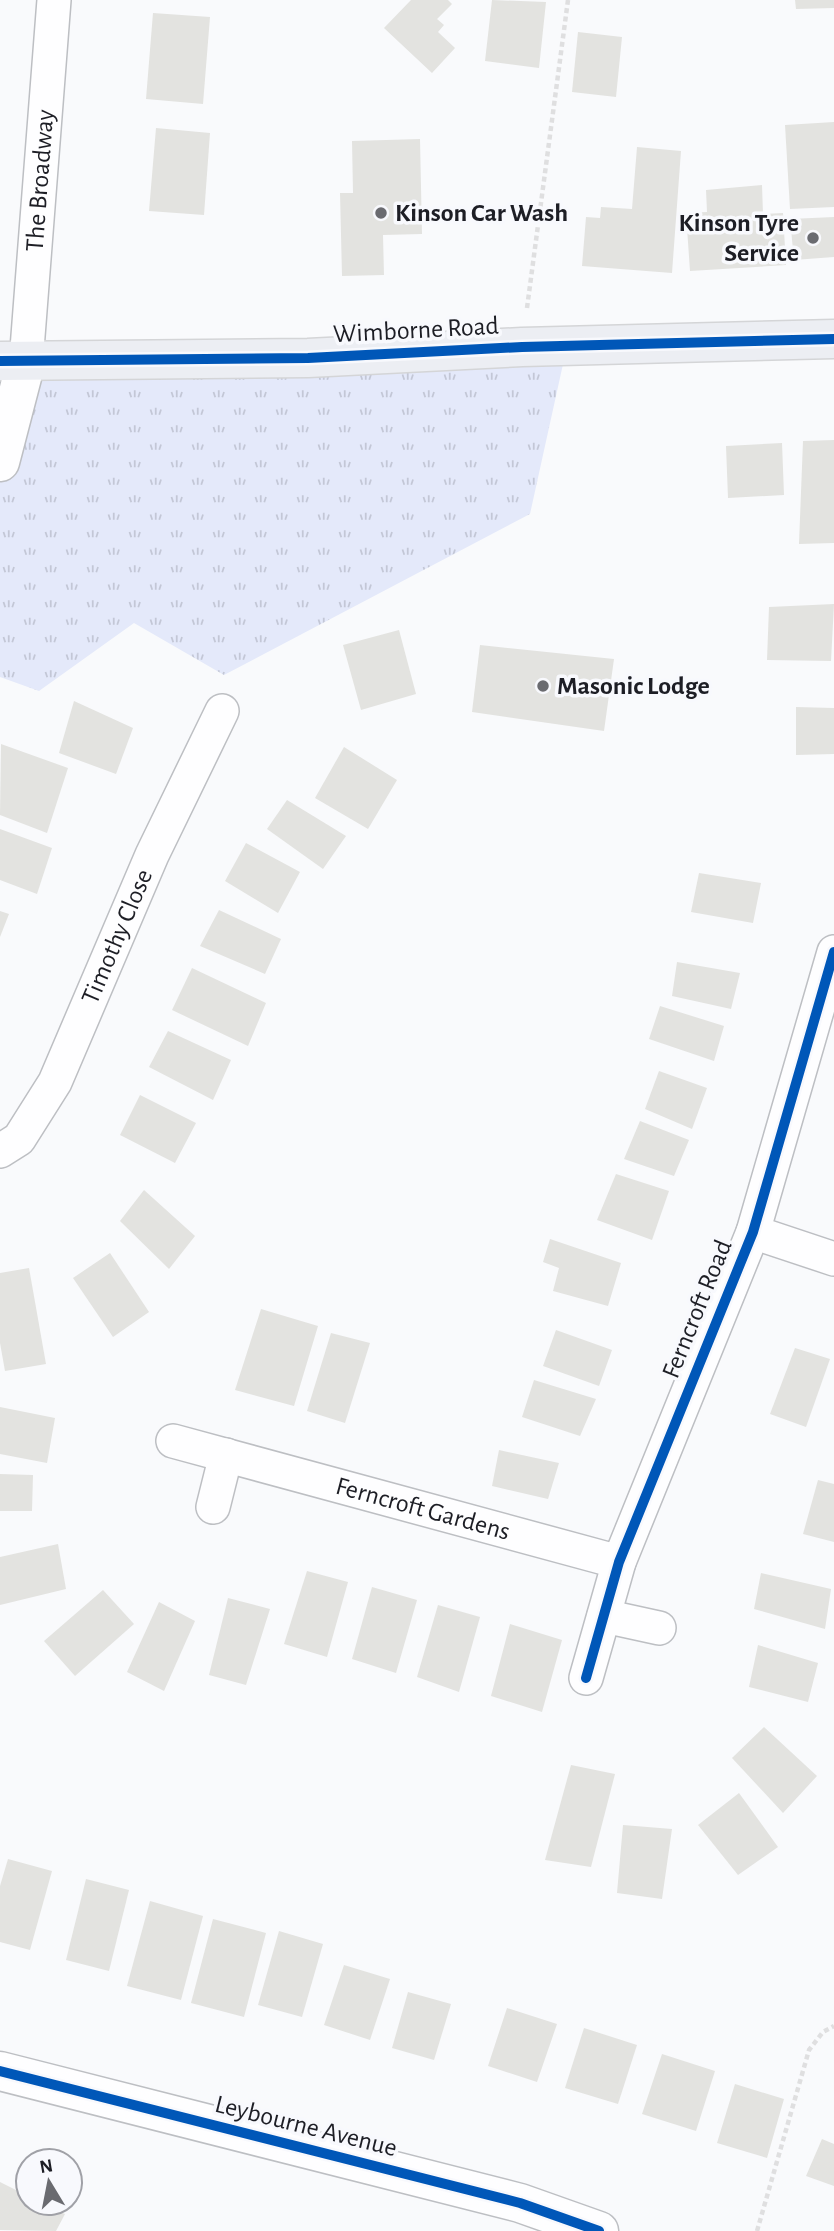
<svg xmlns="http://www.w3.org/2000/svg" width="834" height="2231" font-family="'Alegreya Sans',sans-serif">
	<defs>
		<pattern id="grass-tufts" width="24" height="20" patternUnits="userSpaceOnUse" patternTransform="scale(1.75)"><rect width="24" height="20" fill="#e4e9fa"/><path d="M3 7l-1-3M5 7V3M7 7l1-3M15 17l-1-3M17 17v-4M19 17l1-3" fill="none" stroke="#c3c7d6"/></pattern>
	</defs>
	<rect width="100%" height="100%" fill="#f9fafc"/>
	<polygon fill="url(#grass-tufts)" points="567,346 530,514 224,675 134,623 39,691 0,677 0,462 26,362"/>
	<g fill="#e3e3e0">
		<polygon points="411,0 448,0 452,4 437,19 444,25 438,32 455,48 432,73 384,28"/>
		<polygon points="492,0 546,2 539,68 485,61"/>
		<polygon points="795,0 834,0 834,8 796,9"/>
		<polygon points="153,13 210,17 203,104 146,99"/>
		<polygon points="578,32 622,37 616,97 572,92"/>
		<polygon points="834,122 834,207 790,209 785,125"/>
		<polygon points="156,128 210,133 204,215 149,211"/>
		<polygon points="420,139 422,234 383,235 384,275 342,276 340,193 353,193 352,141"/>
		<polygon points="637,147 681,151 672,273 582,266 586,217 600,218 601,207 632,209"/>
		<polygon points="762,185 763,214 783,213 786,265 690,271 686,213 707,212 706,190"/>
		<polygon points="834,217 834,257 794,260 790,219"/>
		<polygon points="834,440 834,543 799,544 803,441"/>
		<polygon points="782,443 784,495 728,498 726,446"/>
		<polygon points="834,604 831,661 767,660 769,607"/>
		<polygon points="399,630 416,694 361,710 343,645"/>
		<polygon points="480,645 614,659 604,731 472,712"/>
		<polygon points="74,701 133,728 116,774 59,753"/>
		<polygon points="796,707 834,708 834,754 796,755"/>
		<polygon points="1,744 68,768 47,833 0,815"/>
		<polygon points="344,747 397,780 368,829 315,798"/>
		<polygon points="287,800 346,836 323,869 267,829"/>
		<polygon points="0,829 52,848 37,894 0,880"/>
		<polygon points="246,843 300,872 278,913 225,881"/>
		<polygon points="699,873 761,883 753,923 691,912"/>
		<polygon points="219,910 281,939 265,974 200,946"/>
		<polygon points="0,911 9,914 0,937"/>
		<polygon points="677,962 740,973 731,1009 672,996"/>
		<polygon points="192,968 266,1003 248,1046 172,1010"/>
		<polygon points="660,1006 724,1026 714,1061 649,1039"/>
		<polygon points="168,1031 231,1060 213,1100 149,1067"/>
		<polygon points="659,1071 707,1088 692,1129 645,1109"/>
		<polygon points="140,1095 196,1123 175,1163 120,1135"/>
		<polygon points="640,1121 689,1140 674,1176 624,1159"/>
		<polygon points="616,1174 669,1191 652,1240 597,1220"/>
		<polygon points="144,1190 195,1236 169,1269 120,1221"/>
		<polygon points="550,1239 621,1263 608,1306 553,1291 559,1268 543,1262"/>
		<polygon points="110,1253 149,1312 113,1337 73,1278"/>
		<polygon points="29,1268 46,1364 5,1371 0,1343 0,1273"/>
		<polygon points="261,1309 318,1326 294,1406 235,1390"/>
		<polygon points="556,1330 612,1350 599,1386 543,1366"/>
		<polygon points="331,1333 370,1343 345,1423 307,1411"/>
		<polygon points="795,1348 830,1359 806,1427 770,1414"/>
		<polygon points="534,1380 596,1399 580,1436 522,1417"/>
		<polygon points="0,1407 55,1418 47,1463 0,1454"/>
		<polygon points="499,1450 559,1463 548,1499 492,1486"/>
		<polygon points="0,1474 33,1475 32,1511 0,1511"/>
		<polygon points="818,1480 834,1484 834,1542 803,1534"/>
		<polygon points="58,1544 66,1589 0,1605 0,1557"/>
		<polygon points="307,1571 348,1582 327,1657 284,1644"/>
		<polygon points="761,1573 831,1589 825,1629 754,1609"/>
		<polygon points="372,1587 417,1600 396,1673 352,1659"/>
		<polygon points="103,1590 134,1624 75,1676 44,1641"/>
		<polygon points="228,1598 270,1609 246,1685 209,1675"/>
		<polygon points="159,1602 195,1621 164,1691 127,1672"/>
		<polygon points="438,1605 480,1617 459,1692 417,1677"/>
		<polygon points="510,1624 562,1640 542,1712 491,1696"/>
		<polygon points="758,1645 818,1663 808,1702 749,1687"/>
		<polygon points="764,1727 817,1776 783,1813 732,1758"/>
		<polygon points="571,1765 615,1774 591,1867 545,1860"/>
		<polygon points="739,1793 778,1847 738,1875 698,1825"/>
		<polygon points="623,1825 672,1829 662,1899 617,1893"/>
		<polygon points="8,1859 52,1871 30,1950 0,1942 0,1886"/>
		<polygon points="86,1879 129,1890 109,1971 66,1960"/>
		<polygon points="150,1901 203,1916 181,2000 127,1986"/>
		<polygon points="213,1919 266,1933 244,2017 191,2003"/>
		<polygon points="279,1931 323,1944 302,2017 258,2005"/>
		<polygon points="344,1965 390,1979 370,2040 324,2025"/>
		<polygon points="408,1992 451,2004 434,2060 392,2048"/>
		<polygon points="507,2008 557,2024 537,2082 488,2066"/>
		<polygon points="584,2028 637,2045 618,2104 565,2088"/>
		<polygon points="662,2054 715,2071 696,2131 642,2114"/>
		<polygon points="735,2084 784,2099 767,2158 717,2143"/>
		<polygon points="822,2139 834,2144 834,2186 806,2176"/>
		<polygon points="0,2182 28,2196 28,2203 42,2203 65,2214 56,2231 0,2230"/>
	</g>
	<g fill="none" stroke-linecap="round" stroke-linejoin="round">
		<g stroke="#bdbfc3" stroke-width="36">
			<g id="minor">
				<path id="s1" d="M26,362L54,0"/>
				<path id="s2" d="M0,1151L19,1139L55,1082L152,855L222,711"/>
				<polyline points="753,1232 834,1259"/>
				<path id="s3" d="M173,1441L619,1562"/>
				<polyline points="213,1507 226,1455"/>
				<polyline points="604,1616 659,1628"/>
				<polyline points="586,1678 619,1562 753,1232 834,952"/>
			</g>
		</g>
		<g stroke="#bdbfc3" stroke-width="41">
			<g id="tertiary">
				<polyline points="0,462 26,362"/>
				<polyline points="0,2071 520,2203 599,2231"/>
			</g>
		</g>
		<g stroke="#d4d5d7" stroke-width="41">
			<polyline id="primary" points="0,361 308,358 522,347 834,339"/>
		</g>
		<g stroke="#dfdfe0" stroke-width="4.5" stroke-dasharray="5 3.5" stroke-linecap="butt">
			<polyline points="527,308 568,0"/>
			<polyline points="757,2231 809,2050 823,2032 834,2026"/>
		</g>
		<use href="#minor" stroke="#fefeff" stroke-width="33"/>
		<use href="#tertiary" stroke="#fefeff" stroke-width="38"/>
		<use href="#primary" stroke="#eceef3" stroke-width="38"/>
		<g stroke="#f8f9fd" stroke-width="15">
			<g id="cycleway">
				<polyline points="0,361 308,358 522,347 834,339"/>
				<polyline points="586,1678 619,1562 753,1232 834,952"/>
				<polyline points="0,2071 520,2203 599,2231"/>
			</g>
		</g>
		<use href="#cycleway" stroke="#0057b8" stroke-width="10"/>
	</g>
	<g fill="#6a6b70" stroke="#f8f9fd" stroke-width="2.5">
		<circle cx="381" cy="213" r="7"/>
		<circle cx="813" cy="238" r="7"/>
		<circle cx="543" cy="686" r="7"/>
	</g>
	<g text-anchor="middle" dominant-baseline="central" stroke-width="7" stroke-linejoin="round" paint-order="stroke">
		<g font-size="26" fill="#1d1e25" stroke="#f8f9fd">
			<text stroke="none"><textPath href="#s1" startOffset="182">The Broadway</textPath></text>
			<text transform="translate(416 330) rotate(-3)">Wimborne Road</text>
			<text stroke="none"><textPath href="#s2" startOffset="248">Timothy Close</textPath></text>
			<text transform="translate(697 1309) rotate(-68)">Ferncroft Road</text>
			<text stroke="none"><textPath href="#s3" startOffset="259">Ferncroft Gardens</textPath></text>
			<text transform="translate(306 2126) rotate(14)">Leybourne Avenue</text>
		</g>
		<g font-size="26" font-weight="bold" fill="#1d1e25" stroke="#f8f9fd" text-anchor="start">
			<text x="395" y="213">Kinson Car Wash</text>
			<text x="799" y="223" text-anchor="end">Kinson Tyre<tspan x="799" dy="30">Service</tspan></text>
			<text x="557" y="686">Masonic Lodge</text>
		</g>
	</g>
	<g transform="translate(49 2182) rotate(350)"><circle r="33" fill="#f8f9fd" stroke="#a0a1a7" stroke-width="2"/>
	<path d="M0-5L12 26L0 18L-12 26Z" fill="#6a6b70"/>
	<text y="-10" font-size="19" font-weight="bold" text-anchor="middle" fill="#1d1e25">N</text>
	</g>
</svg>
